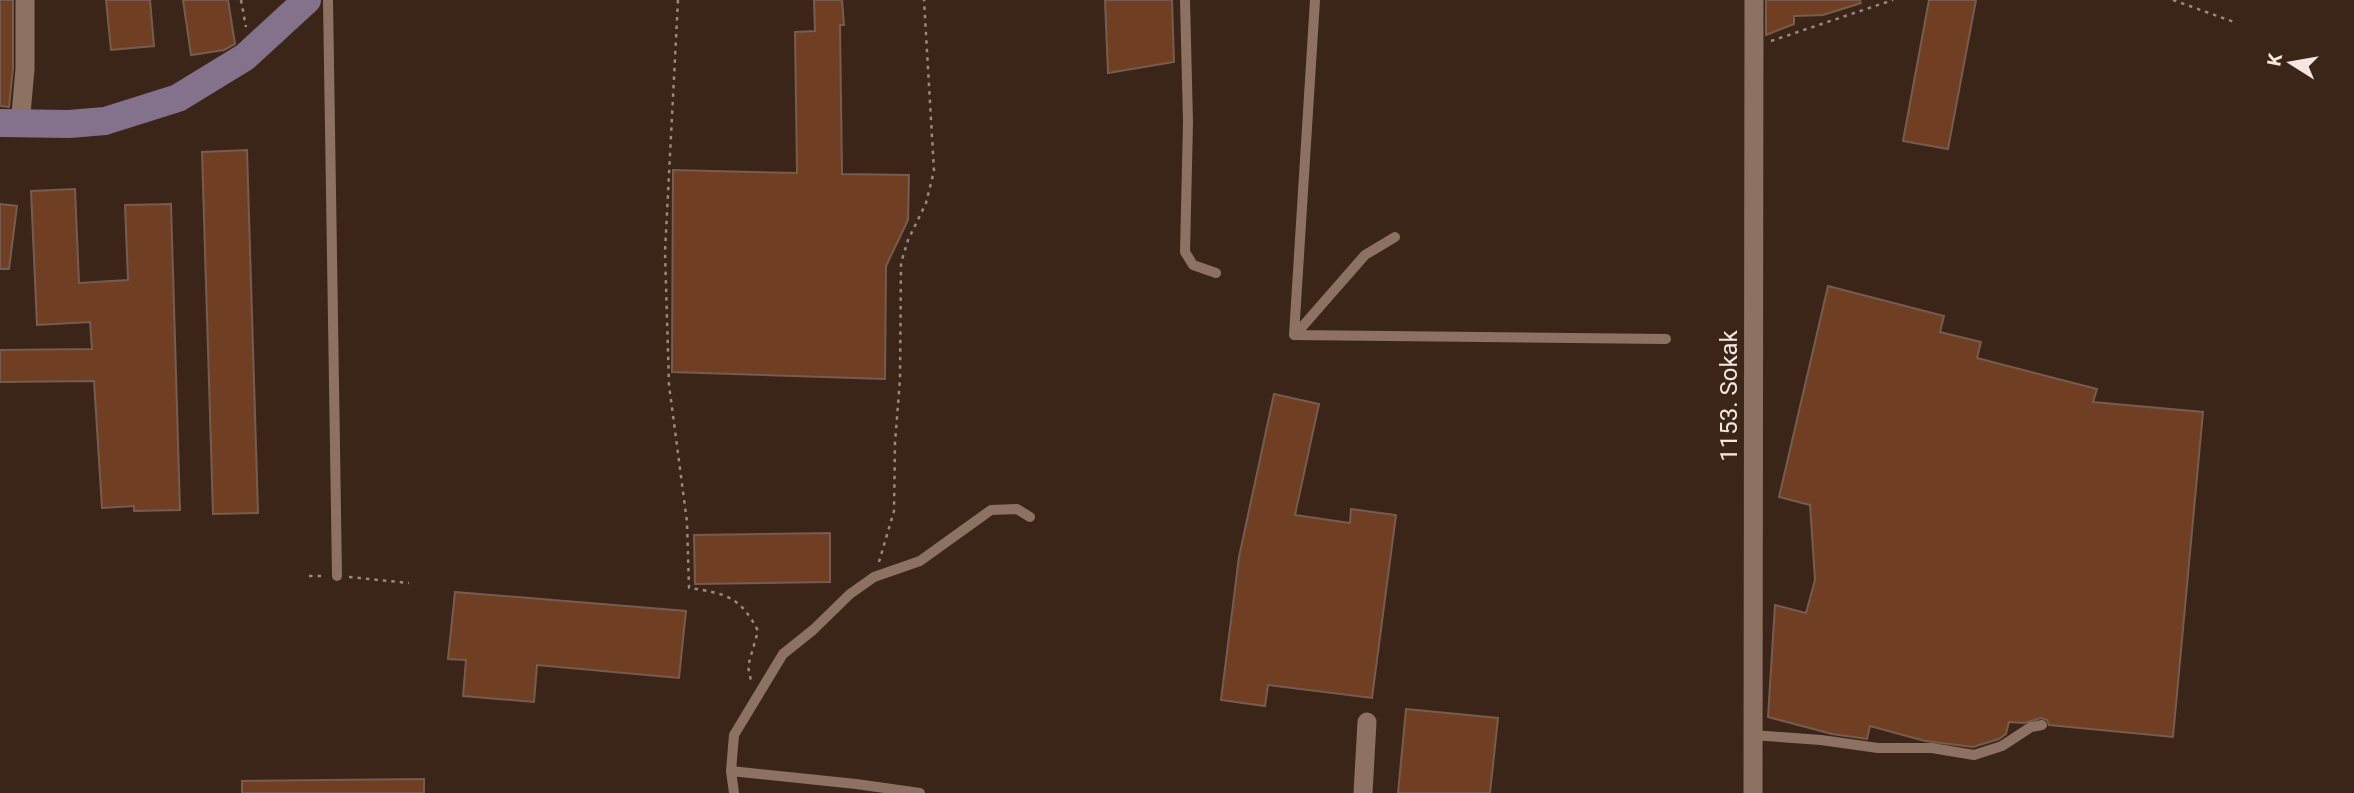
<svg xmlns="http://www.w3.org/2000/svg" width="2354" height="793" font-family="Roboto,sans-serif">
	<rect width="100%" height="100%" fill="#3b2519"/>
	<g fill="#703f23" stroke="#765c4f" stroke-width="2">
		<polygon points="0,0 13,0 13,68 9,107 0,106"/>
		<polygon points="106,0 150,0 154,46 111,50"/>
		<polygon points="183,0 228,0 235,44 224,50 191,55"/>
		<polygon points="814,0 842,0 844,25 840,25 842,174 909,175 908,220 886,266 885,379 672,372 673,170 797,173 795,32 815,31"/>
		<polygon points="1105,0 1172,0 1174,62 1108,73"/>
		<polygon points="1766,0 1860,0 1861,3 1823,15 1794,16 1794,24 1766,35"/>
		<polygon points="1929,0 1976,0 1948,149 1903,141"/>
		<polygon points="247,150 258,513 213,514 202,152"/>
		<polygon points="75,189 79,283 128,280 125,205 171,204 180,510 134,511 134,506 102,508 94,381 0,382 0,350 92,349 90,322 37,325 31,191"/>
		<polygon points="0,204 17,206 9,269 0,269"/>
		<polygon points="1828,286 1944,316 1940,332 1981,342 1977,358 2097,389 2093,402 2203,412 2173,737 2049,725 2047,720 2041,718 2024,723 2009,722 2006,734 1999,739 1973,747 1925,741 1870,726 1867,739 1832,734 1768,717 1775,605 1806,613 1815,580 1810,505 1779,497"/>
		<polygon points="1274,394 1319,404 1295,515 1350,523 1351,509 1396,515 1372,698 1268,685 1265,706 1221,700 1239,557"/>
		<polygon points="830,533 830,582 695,584 694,535"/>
		<polygon points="455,592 686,611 679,678 537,665 534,702 463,696 466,660 448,659"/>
		<polygon points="1406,709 1498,718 1490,793 1398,793"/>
		<polygon points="424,779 424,793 242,793 242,781"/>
	</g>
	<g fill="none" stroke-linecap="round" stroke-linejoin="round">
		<g stroke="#9b887e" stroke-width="2.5" stroke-dasharray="3.5 5" stroke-linecap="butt">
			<polyline points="241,0 246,27"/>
			<path d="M678,0L665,252L669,385L687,522L689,588C725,593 741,597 758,631L748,666L751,681"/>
			<polyline points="2173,0 2234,22"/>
			<polyline points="1771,41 1893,0"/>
			<polyline points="879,562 894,511 895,443 900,379 901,263 908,240 926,203 934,171 924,0"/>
			<polyline points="309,576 325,576"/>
			<polyline points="349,577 409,583"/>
		</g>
		<g stroke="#8d7264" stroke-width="10">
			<polyline points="328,0 337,576"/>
			<polyline points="1185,0 1188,122 1185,252 1193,265 1216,273"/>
			<polyline points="1315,0 1294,335 1666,339"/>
			<polyline points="1295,335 1365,255 1395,237"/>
			<polyline points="1752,735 1821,740 1878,748 1932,748 1974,755 2002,746 2031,727 2042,725"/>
			<polyline points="731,771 856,784 920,793"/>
			<polyline points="734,793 731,771 734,735 783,654 813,630 850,594 874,577 920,561 991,510 1017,509 1030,517"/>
		</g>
		<g stroke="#8d7264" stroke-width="19">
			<polyline points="20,125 25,69 25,0"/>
			<polyline points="1363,793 1367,722"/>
			<polyline points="1753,793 1754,0"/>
		</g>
		<polyline stroke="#84728c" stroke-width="28" points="0,123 69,124 105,121 178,98 245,57 307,0"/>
	</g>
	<g text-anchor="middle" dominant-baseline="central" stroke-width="6" stroke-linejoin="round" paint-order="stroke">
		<g font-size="24" fill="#f6e6df" stroke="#3b2519">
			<text transform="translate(1729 396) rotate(-90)">1153. Sokak</text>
		</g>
	</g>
	<g transform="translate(2291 63) rotate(281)" stroke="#3b2519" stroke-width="5" paint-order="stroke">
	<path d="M0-5L12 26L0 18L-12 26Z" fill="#f6e6df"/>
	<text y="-10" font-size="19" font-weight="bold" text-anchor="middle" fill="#f6e6df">K</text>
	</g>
</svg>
